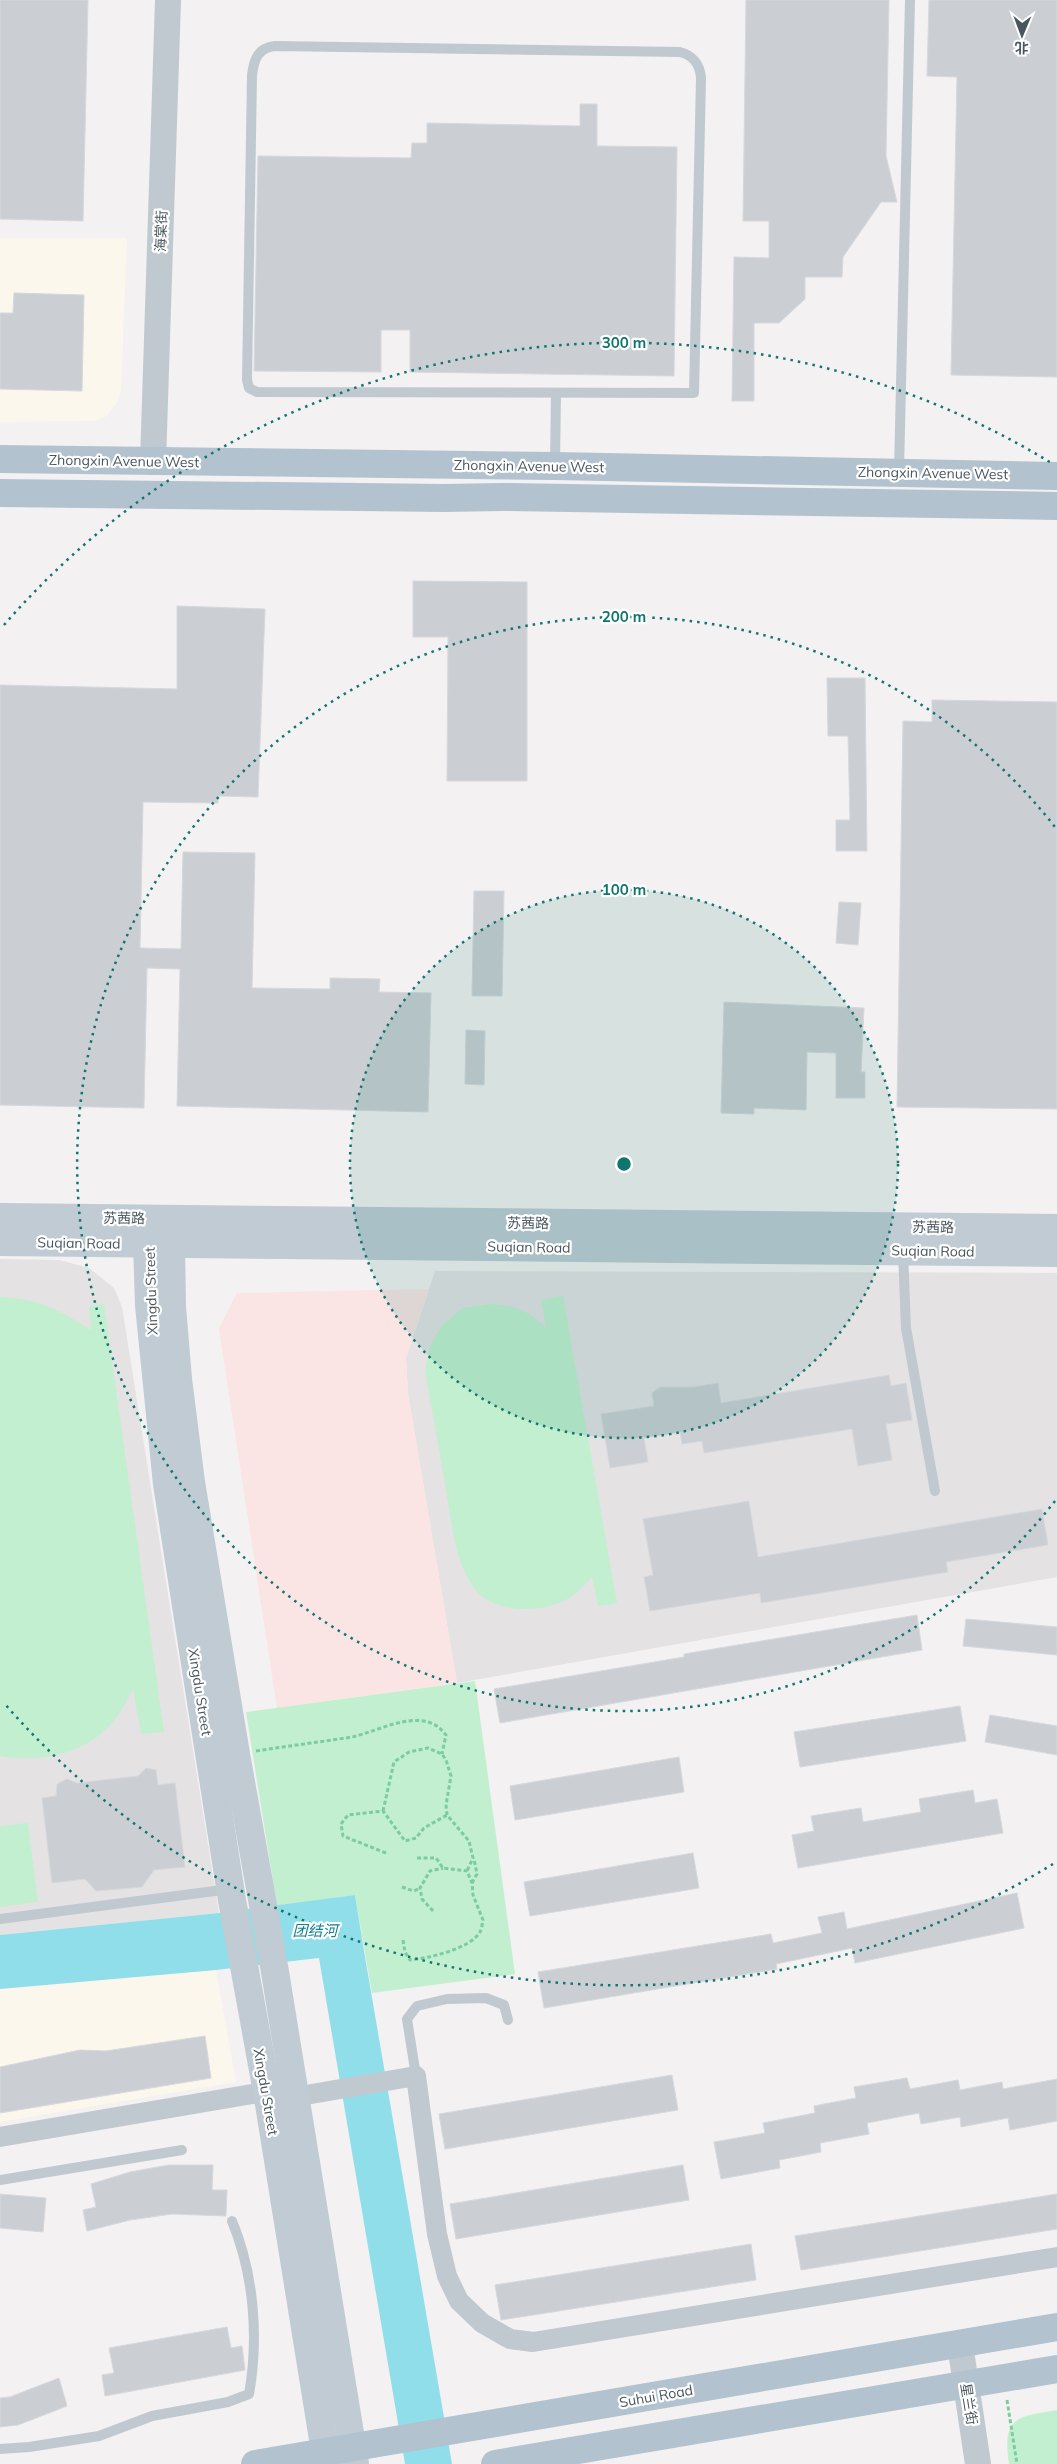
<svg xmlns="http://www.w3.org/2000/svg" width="1057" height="2464" font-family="Mulish,'Noto Sans SC',sans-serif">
	<rect width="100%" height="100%" fill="#f3f1f1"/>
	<g fill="#fcf7ed">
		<polygon points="0,238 127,238 121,391 118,401 107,416 94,421 0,422"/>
		<polygon points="216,1970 236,2082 0,2122 0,1989"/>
	</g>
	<g fill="#e4e2e3">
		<polygon points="0,1259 59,1260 89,1268 114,1288 122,1307 219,1913 0,1935"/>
		<polygon points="435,1271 1057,1273 1057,1577 457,1683 408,1393 406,1358"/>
	</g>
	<polygon fill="#fbe4e4" points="429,1289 406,1358 408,1393 457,1683 277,1708 219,1329 237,1293"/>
	<g fill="#c2efd0">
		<path d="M563,1296L617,1603L598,1606L592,1576C576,1598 556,1608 528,1609C510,1610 485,1604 474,1588C454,1560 452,1523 446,1490C439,1451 432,1411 425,1371L430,1346L442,1325L463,1308L491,1304L513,1307L529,1314L546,1327L541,1300Z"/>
		<path d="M0,1297C35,1297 63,1312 91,1330L89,1306L104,1304L164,1732L141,1734L133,1689C127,1699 122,1710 115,1719C89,1754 40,1763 0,1756Z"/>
		<polygon points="475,1681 515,1974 372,1993 355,1895 277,1906 246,1712"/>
		<polygon points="28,1823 38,1902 0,1907 0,1826"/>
		<path d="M1057,2410V2464H1009C1002,2417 1016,2417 1057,2410Z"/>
	</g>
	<polygon fill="#90deea" points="355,1895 364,1951 452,2464 405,2464 319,1958 216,1970 0,1989 0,1935 219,1913"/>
	<g fill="#cbcfd3" stroke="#d5d8dc">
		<polygon points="0,0 88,0 83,221 0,219"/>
		<polygon points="746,0 889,0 886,156 897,202 881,202 843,257 842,277 805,277 805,299 779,323 754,323 754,401 732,401 734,257 769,258 769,221 743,221"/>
		<polygon points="929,0 1057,0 1057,377 951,375 957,77 927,76"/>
		<polygon points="580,104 597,104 597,146 677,147 674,376 410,372 410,330 381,330 381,372 254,371 258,156 411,158 412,143 427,143 427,123 580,126"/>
		<polygon points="14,293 84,295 82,391 0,389 0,313 13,313"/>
		<polygon points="413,581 527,582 527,781 447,781 448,637 413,637"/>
		<polygon points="177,606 265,609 258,797 218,796 218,803 143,802 140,948 181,949 183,852 255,853 252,988 330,989 330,978 380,979 379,992 431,993 428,1112 177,1106 180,969 147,968 144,1108 0,1105 0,685 177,689"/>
		<polygon points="827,678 865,678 867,851 836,851 836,820 850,820 848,736 828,736"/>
		<polygon points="932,700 1057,702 1057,1109 897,1107 903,721 932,722"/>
		<polygon points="474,891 504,891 502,996 472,996"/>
		<polygon points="839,902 861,903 858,945 836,943"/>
		<polygon points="724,1002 864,1008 861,1072 865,1072 865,1098 836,1098 836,1053 807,1052 806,1110 754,1108 754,1114 721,1113"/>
		<polygon points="466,1030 485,1031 484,1085 465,1084"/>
		<polygon points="889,1375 891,1386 906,1383 912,1420 886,1424 892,1460 858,1466 852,1429 704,1453 702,1441 682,1444 680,1432 644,1438 648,1462 610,1468 601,1414 654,1406 652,1393 660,1387 694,1387 718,1383 721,1403"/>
		<polygon points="749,1501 758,1557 1042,1509 1048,1545 946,1562 948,1572 761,1603 760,1593 650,1611 644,1577 653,1575 643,1519"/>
		<polygon points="917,1615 922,1650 500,1723 494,1689 684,1657 684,1654"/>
		<polygon points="966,1619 1057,1627 1057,1655 963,1646"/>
		<polygon points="960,1706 966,1741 800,1767 794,1732"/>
		<polygon points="990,1715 1057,1726 1057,1755 985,1742"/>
		<polygon points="679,1757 684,1792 515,1820 510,1786"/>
		<polygon points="146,1768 156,1770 158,1785 175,1783 185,1867 154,1870 142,1887 96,1891 85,1879 52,1883 42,1798 56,1796 57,1784 67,1779 77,1783 138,1776"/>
		<polygon points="973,1790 975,1803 997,1799 1003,1833 798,1868 792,1835 814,1831 811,1816 861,1808 863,1822 921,1812 919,1799"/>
		<polygon points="693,1853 699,1888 530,1916 524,1882"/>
		<polygon points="1017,1893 1024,1928 855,1963 852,1948 776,1964 777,1969 544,2008 538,1972 771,1934 773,1943 822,1933 818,1917 844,1912 847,1929"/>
		<polygon points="205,2036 211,2078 0,2113 0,2067 80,2050 106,2051"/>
		<polygon points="672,2075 678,2110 445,2149 439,2114"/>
		<polygon points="907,2078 910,2089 958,2080 960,2090 1002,2082 1003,2089 1057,2079 1057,2121 1010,2130 1008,2118 961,2127 960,2117 921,2124 919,2113 867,2123 869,2134 820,2143 821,2152 779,2160 780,2168 721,2179 714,2142 765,2133 763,2123 815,2113 814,2106 856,2098 854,2087"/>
		<polygon points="169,2165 213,2165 212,2190 227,2190 226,2216 172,2214 130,2220 87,2231 83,2210 96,2207 91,2184 130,2172"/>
		<polygon points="683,2165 689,2200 456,2239 450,2204"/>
		<polygon points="0,2194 46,2198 43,2232 0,2228"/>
		<polygon points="1057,2194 1057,2229 801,2270 795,2236"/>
		<polygon points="751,2244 756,2280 501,2320 495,2285"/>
		<polygon points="227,2327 231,2348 242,2346 245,2370 105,2396 102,2375 114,2373 109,2348"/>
		<polygon points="59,2378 67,2406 18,2425 0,2427 0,2398 10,2397"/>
	</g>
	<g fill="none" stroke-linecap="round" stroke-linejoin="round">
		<g stroke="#7bcc9e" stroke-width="3" stroke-dasharray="4 2.5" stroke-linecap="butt">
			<path d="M256,1751C288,1746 320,1742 352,1737C376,1732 406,1714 431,1723C437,1725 442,1730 446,1735L442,1754"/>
			<polyline points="383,1811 394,1762 409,1752 428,1748 442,1754 446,1760 451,1776 446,1805 447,1815 469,1841 473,1858 467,1871"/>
			<polyline points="386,1853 343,1836 341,1824 348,1815 383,1811 405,1841 416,1838 424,1828 447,1815"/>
			<polyline points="472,1883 477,1874 474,1859"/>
			<polyline points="402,1887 414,1891 420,1888"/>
			<polyline points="433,1911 422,1899 420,1888 430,1871 443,1868"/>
			<path d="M403,1940L405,1952L410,1960C429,1958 470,1949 480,1932C482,1929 482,1924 483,1920L473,1895L472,1883L467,1871L443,1868L436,1858H416"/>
			<polyline points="1007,2400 1017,2464"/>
		</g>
		<g stroke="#c0c9cf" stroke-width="10">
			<path d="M275,46L680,52C693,55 700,65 701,78L694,393L257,392L249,388L247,380L252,75C254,59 258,48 275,46Z"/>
			<polyline points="555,465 556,393"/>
			<polyline points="899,471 910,0"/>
			<polyline points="903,1252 906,1328 935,1491"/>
			<polyline points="0,1919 230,1889"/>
			<polyline points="416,2076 407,2019 417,2006 447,1999 486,1998 504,2005 508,2020"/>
			<polyline points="0,2180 182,2150"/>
			<path d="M0,2449L29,2447L99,2436L152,2416L228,2402L249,2394C259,2338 254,2274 232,2221"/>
		</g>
		<g stroke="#c0c9cf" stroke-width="20">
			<polyline points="294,2097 416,2076 437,2234 447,2276 459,2301 482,2323 510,2339 533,2342 1057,2257"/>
			<polyline points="0,2137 281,2089"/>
		</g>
		<g stroke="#c0c9cf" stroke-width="26">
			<polyline points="153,462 168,0"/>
			<polyline points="960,2344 978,2464"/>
		</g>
		<g stroke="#c0cbd4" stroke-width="28">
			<polyline points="0,1217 1057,1228"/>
			<polyline points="159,1219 171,1244 172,1307 178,1379 191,1482 236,1754 275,1972 355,2464"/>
			<polyline points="159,1219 147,1244 149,1305 167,1484 232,1900 267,2092 327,2464"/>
			<polyline points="0,1242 1057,1253"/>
		</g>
		<g stroke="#b2c2cf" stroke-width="28">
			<polyline points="0,459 555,466 1057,476"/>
			<polyline points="0,493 443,498 503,497 1057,506"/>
			<polyline points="255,2464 1057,2327"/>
			<polyline points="495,2464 1057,2369"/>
		</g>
	</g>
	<circle cx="624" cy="1164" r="274" fill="#0f766e" fill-opacity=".12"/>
	<g fill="none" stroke="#0f766e" stroke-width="2.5" stroke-dasharray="2.5 5">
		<circle cx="624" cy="1164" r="274"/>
		<path d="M1055 1501A547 547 0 1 1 1055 827"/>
		<path d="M1053 1864A821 821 0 0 1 4 1703M4 625A821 821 0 0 1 1053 464"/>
	</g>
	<g text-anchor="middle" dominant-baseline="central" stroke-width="4.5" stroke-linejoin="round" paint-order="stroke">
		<g font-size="14" fill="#49565e" stroke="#fff">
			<text transform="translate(161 231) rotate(-88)">海棠街</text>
			<text transform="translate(124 461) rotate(1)">Zhongxin Avenue West</text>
			<text transform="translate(529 466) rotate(1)">Zhongxin Avenue West</text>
			<text transform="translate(933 473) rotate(1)">Zhongxin Avenue West</text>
			<text transform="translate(124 1218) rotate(1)">苏茜路</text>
			<text transform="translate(528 1223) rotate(1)">苏茜路</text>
			<text transform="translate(933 1227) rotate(1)">苏茜路</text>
			<text transform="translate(79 1243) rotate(1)">Suqian Road</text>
			<text transform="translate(529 1247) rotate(1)">Suqian Road</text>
			<text transform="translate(933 1251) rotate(1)">Suqian Road</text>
			<text transform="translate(151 1291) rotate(-92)">Xingdu Street</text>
			<text transform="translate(200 1692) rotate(81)">Xingdu Street</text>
			<text transform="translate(266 2092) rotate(80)">Xingdu Street</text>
			<text transform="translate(656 2396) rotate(-10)">Suhui Road</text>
			<text transform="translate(969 2404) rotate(81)">星兰街</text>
		</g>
		<g font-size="15" font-style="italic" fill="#108193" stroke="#fff">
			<text x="315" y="1930">团结河</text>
		</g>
	</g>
	<circle cx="624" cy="1164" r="8" fill="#0f766e" stroke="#fff" stroke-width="2.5"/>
	<g font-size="15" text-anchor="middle" font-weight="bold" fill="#0f766e" stroke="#fff" stroke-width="4.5" stroke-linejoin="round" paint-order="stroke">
		<text x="624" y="348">300 m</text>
		<text x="624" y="622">200 m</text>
		<text x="624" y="895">100 m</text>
	</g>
	<g transform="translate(1022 35) rotate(181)" stroke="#ffffff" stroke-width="4" paint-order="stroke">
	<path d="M0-4L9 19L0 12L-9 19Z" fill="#49565e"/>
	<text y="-8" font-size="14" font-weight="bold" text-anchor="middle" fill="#49565e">北</text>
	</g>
</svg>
